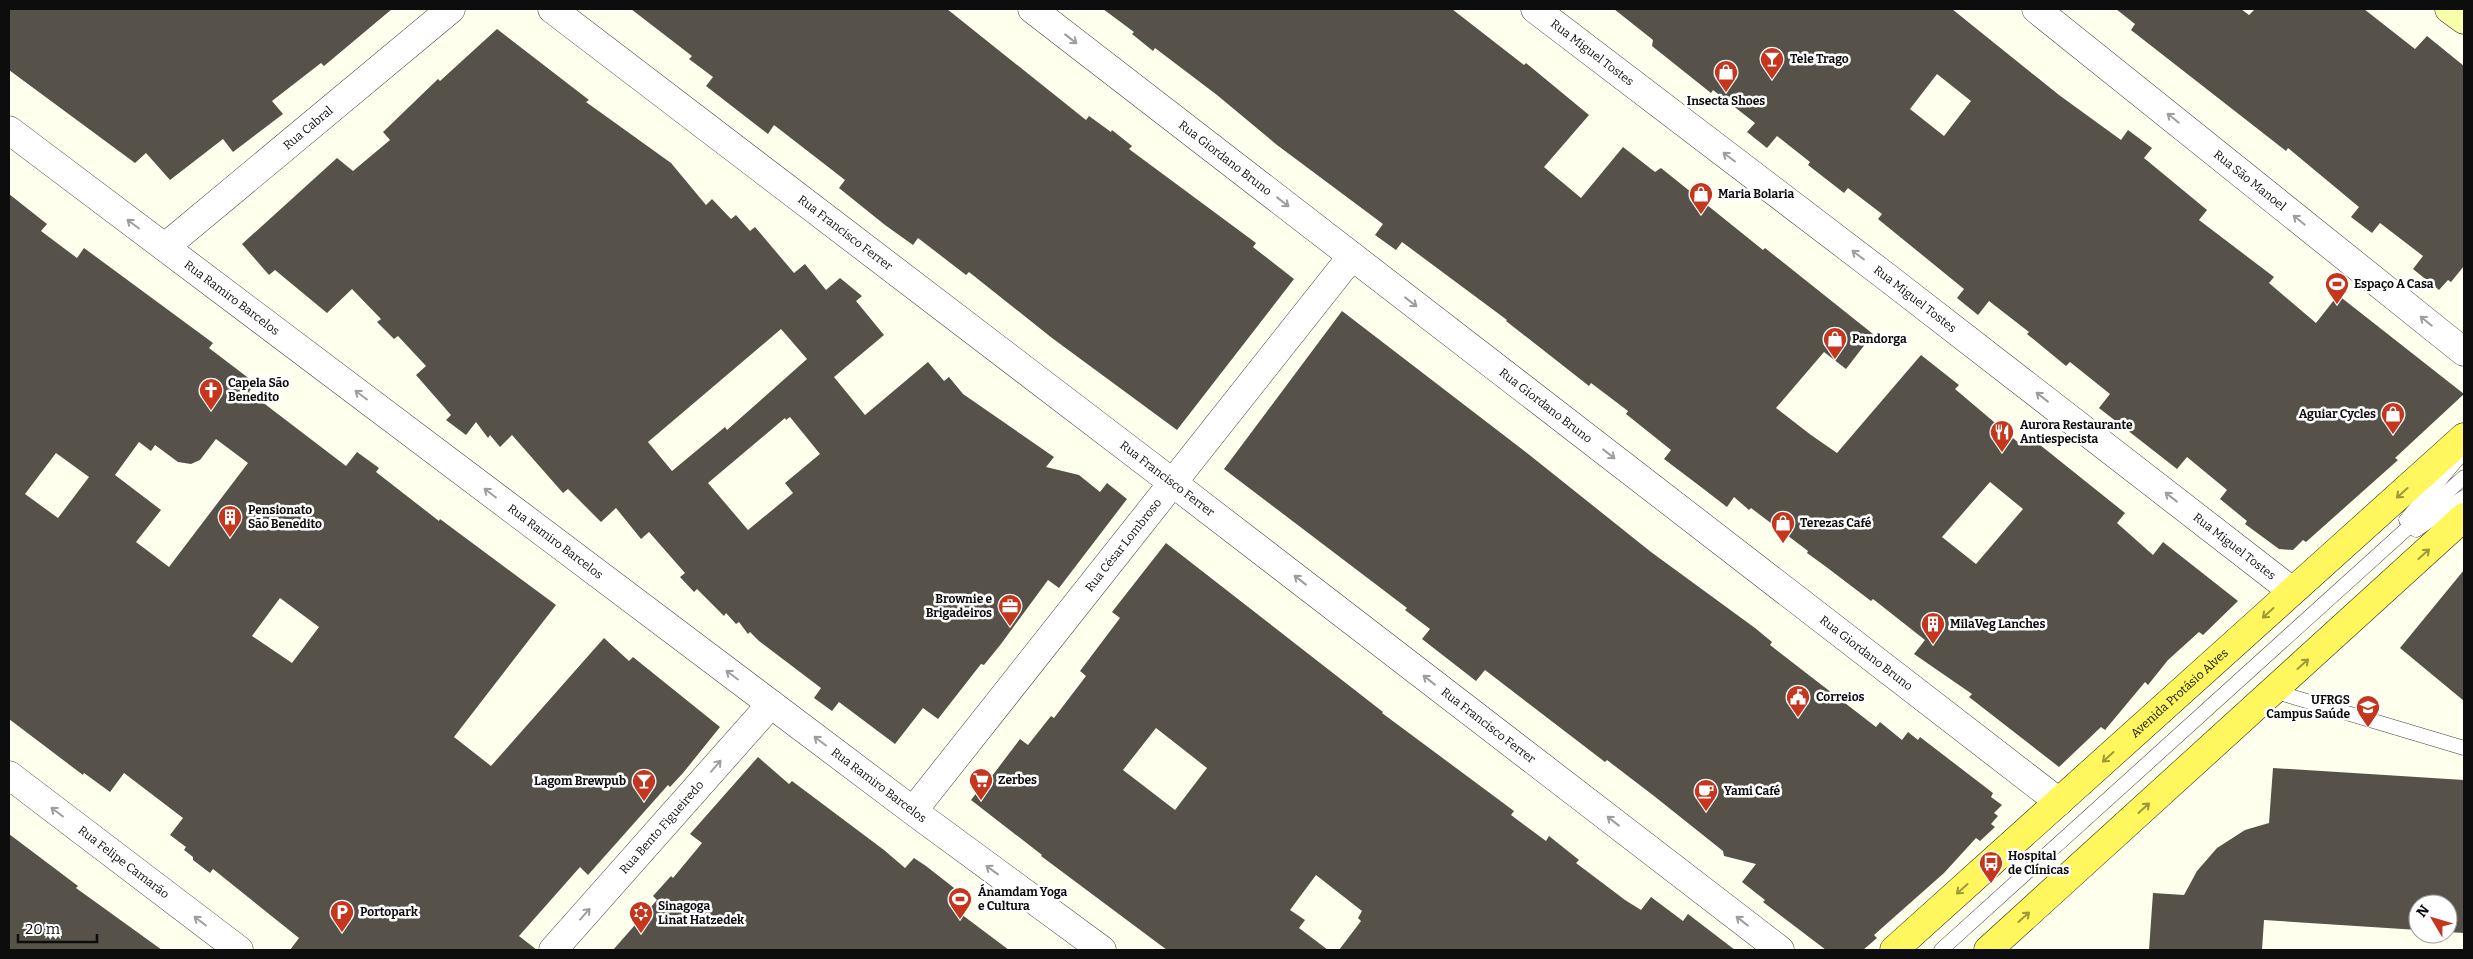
<svg xmlns="http://www.w3.org/2000/svg" width="2473" height="959" font-family="Bitter,serif">
	<rect width="100%" height="100%" fill="#ffffed"/>
	<g fill="#565149" fill-rule="evenodd">
		<polygon points="9,9 392,9 324,66 321,63 272,101 283,114 233,152 223,139 170,180 146,153 135,163 9,70"/>
		<polygon points="631,9 947,9 1086,120 1089,116 1111,132 1112,130 1132,146 1129,149 1256,243 1253,247 1294,279 1177,430 1052,338 969,272 966,275 918,238 913,245 885,225 839,188 845,180 774,125 768,134 706,86 713,77 689,59 692,56"/>
		<path d="M1103,9H1452L1524,65L1526,63L1589,115L1544,167L1581,198L1623,147L1655,172L1661,168L1763,250L1765,248L1873,334L1846,369L1824,352L1776,408L1811,435L1837,453L1921,355L1959,385L1955,389L2020,444L2029,436L2125,513L2117,523L2153,555L2163,542L2238,601L2203,635L2199,632L2168,660L2148,685L2145,682L2105,730L2101,727L2059,767L1969,697L1972,694L1914,654L1925,640L1873,599L1871,601L1825,566L1807,553L1808,551L1751,508L1749,510L1734,497L1727,507L1701,487L1664,459L1671,450L1626,414L1628,411L1591,383L1589,386L1506,321L1507,320L1402,242L1396,250L1375,235L1383,224L1277,145L1217,95L1155,48L1153,51L1132,34L1134,32ZM1990,482L2023,509L1976,564L1942,537Z"/>
		<path d="M1614,9H1952L2059,95L2121,140L2128,130L2152,148L2144,158L2207,210L2199,220L2274,277L2269,283L2316,323L2338,295L2464,394L2395,458L2398,460L2306,542L2303,540L2293,550L2279,549L2245,524L2247,521L2220,499L2227,490L2187,457L2177,469L2099,408L2110,394L2070,362L2066,366L2027,334L2029,332L1989,301L1978,315L1957,298L1964,289L1878,219L1882,214L1848,188L1844,193L1808,165L1810,162L1777,136L1767,148L1747,132L1755,123L1713,90L1711,93L1652,46L1653,40ZM1937,74L1971,101L1944,136L1910,109Z"/>
		<polygon points="2116,9 2241,9 2249,15 2255,9 2364,9 2415,49 2427,36 2464,66 2464,266 2451,282 2448,280 2439,290 2413,269 2423,256 2380,223 2372,233 2351,217 2359,207 2288,148 2286,151 2131,30 2135,24"/>
		<path d="M497,29L589,100L586,102L671,163L706,205L712,199L731,219L736,215L750,231L755,227L794,273L805,264L826,290L840,278L862,296L856,301L884,335L834,377L865,415L928,362L944,381L949,377L963,394L1054,457L1046,467L1079,475L1100,492L1107,483L1127,499L1059,588L1048,580L1001,644L984,665L981,664L938,719L923,708L895,744L839,702L832,711L814,698L821,688L759,641L750,632L748,634L739,622L736,624L726,613L724,616L697,589L694,592L680,577L685,573L649,532L641,539L616,508L601,522L568,489L563,493L512,435L500,447L490,435L488,438L476,422L466,435L446,420L451,415L416,375L426,366L398,336L394,339L377,322L381,319L352,289L327,313L275,270L269,275L242,244L337,158L353,171L390,140L383,132L438,79L440,81ZM781,329L807,359L727,430L725,427L672,471L648,442ZM790,417L820,454L785,483L793,493L748,530L708,483L785,418L786,420Z"/>
		<path d="M9,194L47,224L41,231L77,258L84,248L213,343L209,348L255,383L249,392L346,466L357,452L379,468L376,472L439,521L440,519L556,605L454,737L491,766L604,638L629,661L633,657L720,727L683,773L670,787L668,785L588,875L580,867L519,936L537,950H290L299,938L213,869L210,873L193,860V857L184,850L186,847L170,835L183,818L124,773L110,792L84,773L83,775L9,719ZM216,439L248,463L169,567L136,542L161,510L115,475L139,442L151,451L155,445L178,462L191,464L200,460ZM56,453L89,477L58,518L25,494ZM280,598L319,627L292,663L252,636Z"/>
		<polygon points="1342,311 1527,453 1651,552 1755,628 1772,642 1770,645 1876,727 1880,722 1902,740 1908,732 1918,740 1920,737 1993,793 1991,797 2002,805 1994,813 1998,816 1991,824 1995,827 1980,841 1976,838 1944,873 1874,935 1877,938 1863,950 1826,950 1763,902 1765,900 1742,882 1756,864 1724,856 1723,851 1654,796 1607,760 1605,762 1485,670 1476,681 1422,639 1430,629 1405,610 1407,608 1224,469"/>
		<path d="M1166,543L1383,712L1382,713L1514,811L1511,815L1546,841L1549,836L1579,860L1576,863L1625,900L1641,910L1651,897L1683,921L1688,914L1735,950H1339L1361,921L1358,918L1362,911L1316,875L1290,910L1305,920L1299,928L1328,950H1167L1041,856L1042,855L971,800L987,779L989,780L1020,739L1028,745L1051,716L1054,718L1086,676L1080,671L1120,618L1112,612ZM1156,728L1207,768L1175,810L1123,770Z"/>
		<polygon points="2464,570 2464,701 2400,648"/>
		<polygon points="758,757 789,784 792,781 884,850 905,868 914,858 926,866 972,902 961,914 1009,950 613,950 657,900 653,896 671,876 673,878 702,843 690,834"/>
		<polygon points="2273,768 2464,780 2464,933 2448,932 2448,904 2418,904 2418,930 2264,920 2262,950 2149,950 2153,893 2184,895 2197,871 2217,848 2245,830 2269,823"/>
		<polygon points="9,834 78,886 76,888 162,950 9,950"/>
	</g>
	<g fill="none" stroke-linecap="round" stroke-linejoin="round">
		<g stroke="#404040" stroke-width="15">
			<g id="service">
				<polyline points="2406,520 2460,456"/>
				<polyline points="2416,530 2464,497"/>
				<polyline points="2273,691 2464,748"/>
				<polyline points="1941,950 2464,477"/>
			</g>
		</g>
		<g stroke="#404040" stroke-width="29">
			<g id="minor">
				<path id="s1" d="M552,9L1173,483L1780,950"/>
				<path id="s2" d="M1032,9L2059,802"/>
				<path id="s3" d="M1535,9L1888,278L2292,591"/>
				<path id="s4" d="M2036,9L2464,352"/>
				<path id="s5" d="M165,247L451,9"/>
				<path id="s6" d="M913,811L1352,256"/>
				<path id="s7" d="M553,950L771,704"/>
			</g>
		</g>
		<g stroke="#404040" stroke-width="29">
			<g id="tertiary">
				<path id="s8" d="M9,130L913,811L1102,950"/>
				<path id="s9" d="M9,775L239,950"/>
			</g>
		</g>
		<g stroke="#2f2f2f" stroke-width="29">
			<polyline id="secondary" points="2449,9 2464,20"/>
		</g>
		<g stroke="#1e1e1e" stroke-width="29">
			<g id="primary">
				<path id="s10" d="M1894,950L2464,437"/>
				<polyline points="1988,950 2464,517"/>
			</g>
		</g>
		<use href="#service" stroke="#fff" stroke-width="14"/>
		<use href="#minor" stroke="#fff" stroke-width="28"/>
		<use href="#tertiary" stroke="#fff" stroke-width="28"/>
		<use href="#secondary" stroke="#f8ffa8" stroke-width="28"/>
		<use href="#primary" stroke="#fff75d" stroke-width="28"/>
	</g>
	<defs><path id="oneway-shaft" d="M-6 0H5M1.5-3L5.5 0L1.5 3" fill="none" stroke-width="1.6" stroke-linecap="round" stroke-linejoin="round" transform="scale(1.25)"/></defs>
	<g stroke="#9e9e9e">
		<use href="#oneway-shaft" transform="translate(1071 39) rotate(38)"/>
		<use href="#oneway-shaft" transform="translate(2173 118) rotate(-141)"/>
		<use href="#oneway-shaft" transform="translate(1729 157) rotate(-143)"/>
		<use href="#oneway-shaft" transform="translate(1283 202) rotate(38)"/>
		<use href="#oneway-shaft" transform="translate(2299 220) rotate(-141)"/>
		<use href="#oneway-shaft" transform="translate(133 224) rotate(-143)"/>
		<use href="#oneway-shaft" transform="translate(1858 255) rotate(-143)"/>
		<use href="#oneway-shaft" transform="translate(1411 302) rotate(38)"/>
		<use href="#oneway-shaft" transform="translate(2426 321) rotate(-141)"/>
		<use href="#oneway-shaft" transform="translate(361 395) rotate(-143)"/>
		<use href="#oneway-shaft" transform="translate(2042 397) rotate(-142)"/>
		<use href="#oneway-shaft" transform="translate(1609 454) rotate(38)"/>
		<use href="#oneway-shaft" transform="translate(490 493) rotate(-143)"/>
		<use href="#oneway-shaft" transform="translate(2171 497) rotate(-142)"/>
		<use href="#oneway-shaft" transform="translate(1300 580) rotate(-142)"/>
		<use href="#oneway-shaft" transform="translate(732 675) rotate(-143)"/>
		<use href="#oneway-shaft" transform="translate(1429 680) rotate(-142)"/>
		<use href="#oneway-shaft" transform="translate(820 741) rotate(-143)"/>
		<use href="#oneway-shaft" transform="translate(716 766) rotate(-49)"/>
		<use href="#oneway-shaft" transform="translate(57 812) rotate(-143)"/>
		<use href="#oneway-shaft" transform="translate(1613 821) rotate(-142)"/>
		<use href="#oneway-shaft" transform="translate(992 870) rotate(-144)"/>
		<use href="#oneway-shaft" transform="translate(585 914) rotate(-48)"/>
		<use href="#oneway-shaft" transform="translate(200 921) rotate(-143)"/>
		<use href="#oneway-shaft" transform="translate(1742 921) rotate(-142)"/>
	</g>
	<g stroke="#9e993d">
		<use href="#oneway-shaft" transform="translate(2402 493) rotate(138)"/>
		<use href="#oneway-shaft" transform="translate(2424 554) rotate(-42)"/>
		<use href="#oneway-shaft" transform="translate(2268 613) rotate(138)"/>
		<use href="#oneway-shaft" transform="translate(2303 664) rotate(-42)"/>
		<use href="#oneway-shaft" transform="translate(2108 757) rotate(138)"/>
		<use href="#oneway-shaft" transform="translate(2144 808) rotate(-42)"/>
		<use href="#oneway-shaft" transform="translate(1962 889) rotate(138)"/>
		<use href="#oneway-shaft" transform="translate(2024 917) rotate(-42)"/>
	</g>
	<defs>
		<g id="bar-pin" transform="scale(1.25)"><path d="M0 17L-7.5 6A9.5 9.5 0 1 1 7.5 6Z" fill="#c5361e" stroke="#fff"/><path d="M-6-5H6L.8 .8V4.5H3.5V6h-7V4.5H-.8V.8Z" fill="#fff"/></g>
		<g id="shop-pin" transform="scale(1.25)"><path d="M0 17L-7.5 6A9.5 9.5 0 1 1 7.5 6Z" fill="#c5361e" stroke="#fff"/><path d="M-5-2.5h2.3a2.7 3.5 0 0 1 5.4 0H5L5.5 6h-11ZM-1.5-2.5h3a1.5 2.3 0 0 0-3 0Z" fill="#fff"/></g>
		<g id="stadium-pin" transform="scale(1.25)"><path d="M0 17L-7.5 6A9.5 9.5 0 1 1 7.5 6Z" fill="#c5361e" stroke="#fff"/><path d="M0-5a6.5 5 0 1 0 0 10a6.5 5 0 1 0 0-10ZM-3.5-1.8h7v3.6h-7Z" fill="#fff"/></g>
		<g id="church-pin" transform="scale(1.25)"><path d="M0 17L-7.5 6A9.5 9.5 0 1 1 7.5 6Z" fill="#c5361e" stroke="#fff"/><path d="M-1.2-6h2.4v3.5h3.3v2.4h-3.3V6h-2.4V-.1h-3.3v-2.4h3.3Z" fill="#fff"/></g>
		<g id="restaurant-pin" transform="scale(1.25)"><path d="M0 17L-7.5 6A9.5 9.5 0 1 1 7.5 6Z" fill="#c5361e" stroke="#fff"/><path d="M-5-6h1v4h1v-4h1v4h1v-4h1v5L-1.5 .5V6h-2V.5L-5-1ZM5-6V6H3V1.5H1.5Q1.5-4 5-6Z" fill="#fff"/></g>
		<g id="building-pin" transform="scale(1.25)"><path d="M0 17L-7.5 6A9.5 9.5 0 1 1 7.5 6Z" fill="#c5361e" stroke="#fff"/><path d="M-4-6H4V6H1V3H-1V6H-4ZM-2.5-4.3h1.7v1.8h-1.7ZM.8-4.3h1.7v1.8H.8ZM-2.5-1h1.7V.8h-1.7ZM.8-1h1.7V.8H.8Z" fill="#fff"/></g>
		<g id="office-pin" transform="scale(1.25)"><path d="M0 17L-7.5 6A9.5 9.5 0 1 1 7.5 6Z" fill="#c5361e" stroke="#fff"/><path d="M-6-3h4V-5.5h4V-3h4V5H-6ZM-1-4.5V-3h2v-1.5ZM-6 0V1H6V0Z" fill="#fff"/></g>
		<g id="civic-pin" transform="scale(1.25)"><path d="M0 17L-7.5 6A9.5 9.5 0 1 1 7.5 6Z" fill="#c5361e" stroke="#fff"/><path d="M-.6-6.5H3V-4.5H.6V-3L4-1V1h2V6H-6V1h2V-1L-.6-3ZM-1.2 2.5V6h2.4V2.5Z" fill="#fff"/></g>
		<g id="university-pin" transform="scale(1.25)"><path d="M0 17L-7.5 6A9.5 9.5 0 1 1 7.5 6Z" fill="#c5361e" stroke="#fff"/><path d="M0-5L7-2L0 1L-7-2ZM-4 1L0 2.5L4 1V4Q0 6-4 4Z" fill="#fff"/></g>
		<g id="supermarket-pin" transform="scale(1.25)"><path d="M0 17L-7.5 6A9.5 9.5 0 1 1 7.5 6Z" fill="#c5361e" stroke="#fff"/><path d="M-6-5.5h2.5l.6 2H6L4.5 2H-2.5L-4.4-4H-6ZM-1.5 3.2a1.3 1.3 0 1 0 .1 0ZM3 3.2a1.3 1.3 0 1 0 .1 0Z" fill="#fff"/></g>
		<g id="cafe-pin" transform="scale(1.25)"><path d="M0 17L-7.5 6A9.5 9.5 0 1 1 7.5 6Z" fill="#c5361e" stroke="#fff"/><path d="M-5.5-4.5H6V0H3Q3 3.5 0 3.5H-2.5Q-5.5 3.5-5.5 0ZM3-3.2v2h1.7v-2ZM-6 4.5H4V6H-6Z" fill="#fff"/></g>
		<g id="bus-pin" transform="scale(1.25)"><path d="M0 17L-7.5 6A9.5 9.5 0 1 1 7.5 6Z" fill="#c5361e" stroke="#fff"/><path d="M-5-6H5V4H4V6H2V4H-2V6H-4V4H-5ZM-3.5-4V0h7V-4ZM-3.5 1.2v1.5H-2V1.2ZM2 1.2v1.5H3.5V1.2Z" fill="#fff"/></g>
		<g id="parking-pin" transform="scale(1.25)"><path d="M0 17L-7.5 6A9.5 9.5 0 1 1 7.5 6Z" fill="#c5361e" stroke="#fff"/><path d="M-3.5-5.5H1a3.5 3.5 0 0 1 0 7H-1V5.5H-3.5ZM-1-3.4V-.6H.8a1.4 1.4 0 0 0 0-2.8Z" fill="#fff"/></g>
		<g id="synagogue-pin" transform="scale(1.25)"><path d="M0 17L-7.5 6A9.5 9.5 0 1 1 7.5 6Z" fill="#c5361e" stroke="#fff"/><path d="M0-6.5L5.6 3.2H-5.6ZM0 6.5L5.6-3.2H-5.6Z" fill="#fff"/></g>
	</defs>
	<g fill-rule="evenodd">
		<use href="#bar-pin" x="1772" y="59"/>
		<use href="#shop-pin" x="1726" y="72"/>
		<use href="#shop-pin" x="1701" y="194"/>
		<use href="#stadium-pin" x="2337" y="284"/>
		<use href="#shop-pin" x="1835" y="339"/>
		<use href="#church-pin" x="211" y="390"/>
		<use href="#shop-pin" x="2393" y="414"/>
		<use href="#restaurant-pin" x="2002" y="432"/>
		<use href="#building-pin" x="230" y="517"/>
		<use href="#shop-pin" x="1783" y="523"/>
		<use href="#office-pin" x="1010" y="606"/>
		<use href="#building-pin" x="1933" y="624"/>
		<use href="#civic-pin" x="1798" y="697"/>
		<use href="#university-pin" x="2368" y="707"/>
		<use href="#supermarket-pin" x="981" y="780"/>
		<use href="#bar-pin" x="644" y="781"/>
		<use href="#cafe-pin" x="1706" y="791"/>
		<use href="#bus-pin" x="1991" y="863"/>
		<use href="#stadium-pin" x="960" y="899"/>
		<use href="#parking-pin" x="342" y="912"/>
		<use href="#synagogue-pin" x="641" y="913"/>
	</g>
	<g text-anchor="middle" dominant-baseline="central" stroke-width="5" stroke-linejoin="round" paint-order="stroke">
		<g font-size="12" fill="#0d0d0d" stroke="#fff">
			<text stroke="none"><textPath href="#s3" startOffset="72">Rua Miguel Tostes</textPath></text>
			<text stroke="none"><textPath href="#s5" startOffset="186">Rua Cabral</textPath></text>
			<text stroke="none"><textPath href="#s2" startOffset="244">Rua Giordano Bruno</textPath></text>
			<text stroke="none"><textPath href="#s4" startOffset="274">Rua São Manoel</textPath></text>
			<text stroke="none"><textPath href="#s1" startOffset="369">Rua Francisco Ferrer</textPath></text>
			<text stroke="none"><textPath href="#s8" startOffset="279">Rua Ramiro Barcelos</textPath></text>
			<text stroke="none"><textPath href="#s3" startOffset="478">Rua Miguel Tostes</textPath></text>
			<text stroke="none"><textPath href="#s2" startOffset="649">Rua Giordano Bruno</textPath></text>
			<text stroke="none"><textPath href="#s1" startOffset="774">Rua Francisco Ferrer</textPath></text>
			<text stroke="none"><textPath href="#s8" startOffset="684">Rua Ramiro Barcelos</textPath></text>
			<text stroke="none"><textPath href="#s6" startOffset="339">Rua César Lombroso</textPath></text>
			<text stroke="none"><textPath href="#s3" startOffset="882">Rua Miguel Tostes</textPath></text>
			<text stroke="none"><textPath href="#s2" startOffset="1054">Rua Giordano Bruno</textPath></text>
			<text stroke="none"><textPath href="#s10" startOffset="384">Avenida Protásio Alves</textPath></text>
			<text stroke="none"><textPath href="#s1" startOffset="1179">Rua Francisco Ferrer</textPath></text>
			<text stroke="none"><textPath href="#s8" startOffset="1089">Rua Ramiro Barcelos</textPath></text>
			<text stroke="none"><textPath href="#s7" startOffset="164">Rua Bento Figueiredo</textPath></text>
			<text stroke="none"><textPath href="#s9" startOffset="144">Rua Felipe Camarão</textPath></text>
		</g>
		<g font-size="12" font-weight="bold" fill="#0d0d0d" stroke="#fff" text-anchor="start">
			<text x="1790" y="59">Tele Trago</text>
			<text x="1726" y="101" text-anchor="middle">Insecta Shoes</text>
			<text x="1718" y="194">Maria Bolaria</text>
			<text x="2354" y="284">Espaço A Casa</text>
			<text x="1852" y="339">Pandorga</text>
			<text x="228" y="383">Capela São<tspan x="228" dy="14">Benedito</tspan></text>
			<text x="2376" y="414" text-anchor="end">Aguiar Cycles</text>
			<text x="2020" y="425">Aurora Restaurante<tspan x="2020" dy="14">Antiespecista</tspan></text>
			<text x="248" y="510">Pensionato<tspan x="248" dy="14">São Benedito</tspan></text>
			<text x="1800" y="523">Terezas Café</text>
			<text x="992" y="599" text-anchor="end">Brownie e<tspan x="992" dy="14">Brigadeiros</tspan></text>
			<text x="1950" y="624">MilaVeg Lanches</text>
			<text x="1816" y="697">Correios</text>
			<text x="2350" y="700" text-anchor="end">UFRGS<tspan x="2350" dy="14">Campus Saúde</tspan></text>
			<text x="998" y="780">Zerbes</text>
			<text x="626" y="781" text-anchor="end">Lagom Brewpub</text>
			<text x="1724" y="791">Yami Café</text>
			<text x="2008" y="856">Hospital<tspan x="2008" dy="14">de Clínicas</tspan></text>
			<text x="978" y="892">Ánamdam Yoga<tspan x="978" dy="14">e Cultura</tspan></text>
			<text x="658" y="906">Sinagoga<tspan x="658" dy="14">Linat Hatzedek</tspan></text>
			<text x="360" y="912">Portopark</text>
		</g>
	</g>
	<rect width="2473" height="959" fill="none" stroke="#0d0d0d" stroke-width="20"/>
	<g transform="translate(2433 919) rotate(308)"><circle r="24" fill="#ffffff" stroke="#9e9e9e"/>
	<path d="M0-4L9 19L0 12L-9 19Z" fill="#c5361e"/>
	<text y="-8" font-size="14" font-weight="bold" text-anchor="middle" fill="#0d0d0d">N</text>
	</g>
	<path d="M18 934v8h79v-8" fill="none" stroke="#0d0d0d" stroke-width="2.5"/>
	<text x="25" y="934" font-size="15" fill="#0d0d0d" stroke="#ffffff" stroke-width="4" paint-order="stroke">20 m</text>
</svg>
